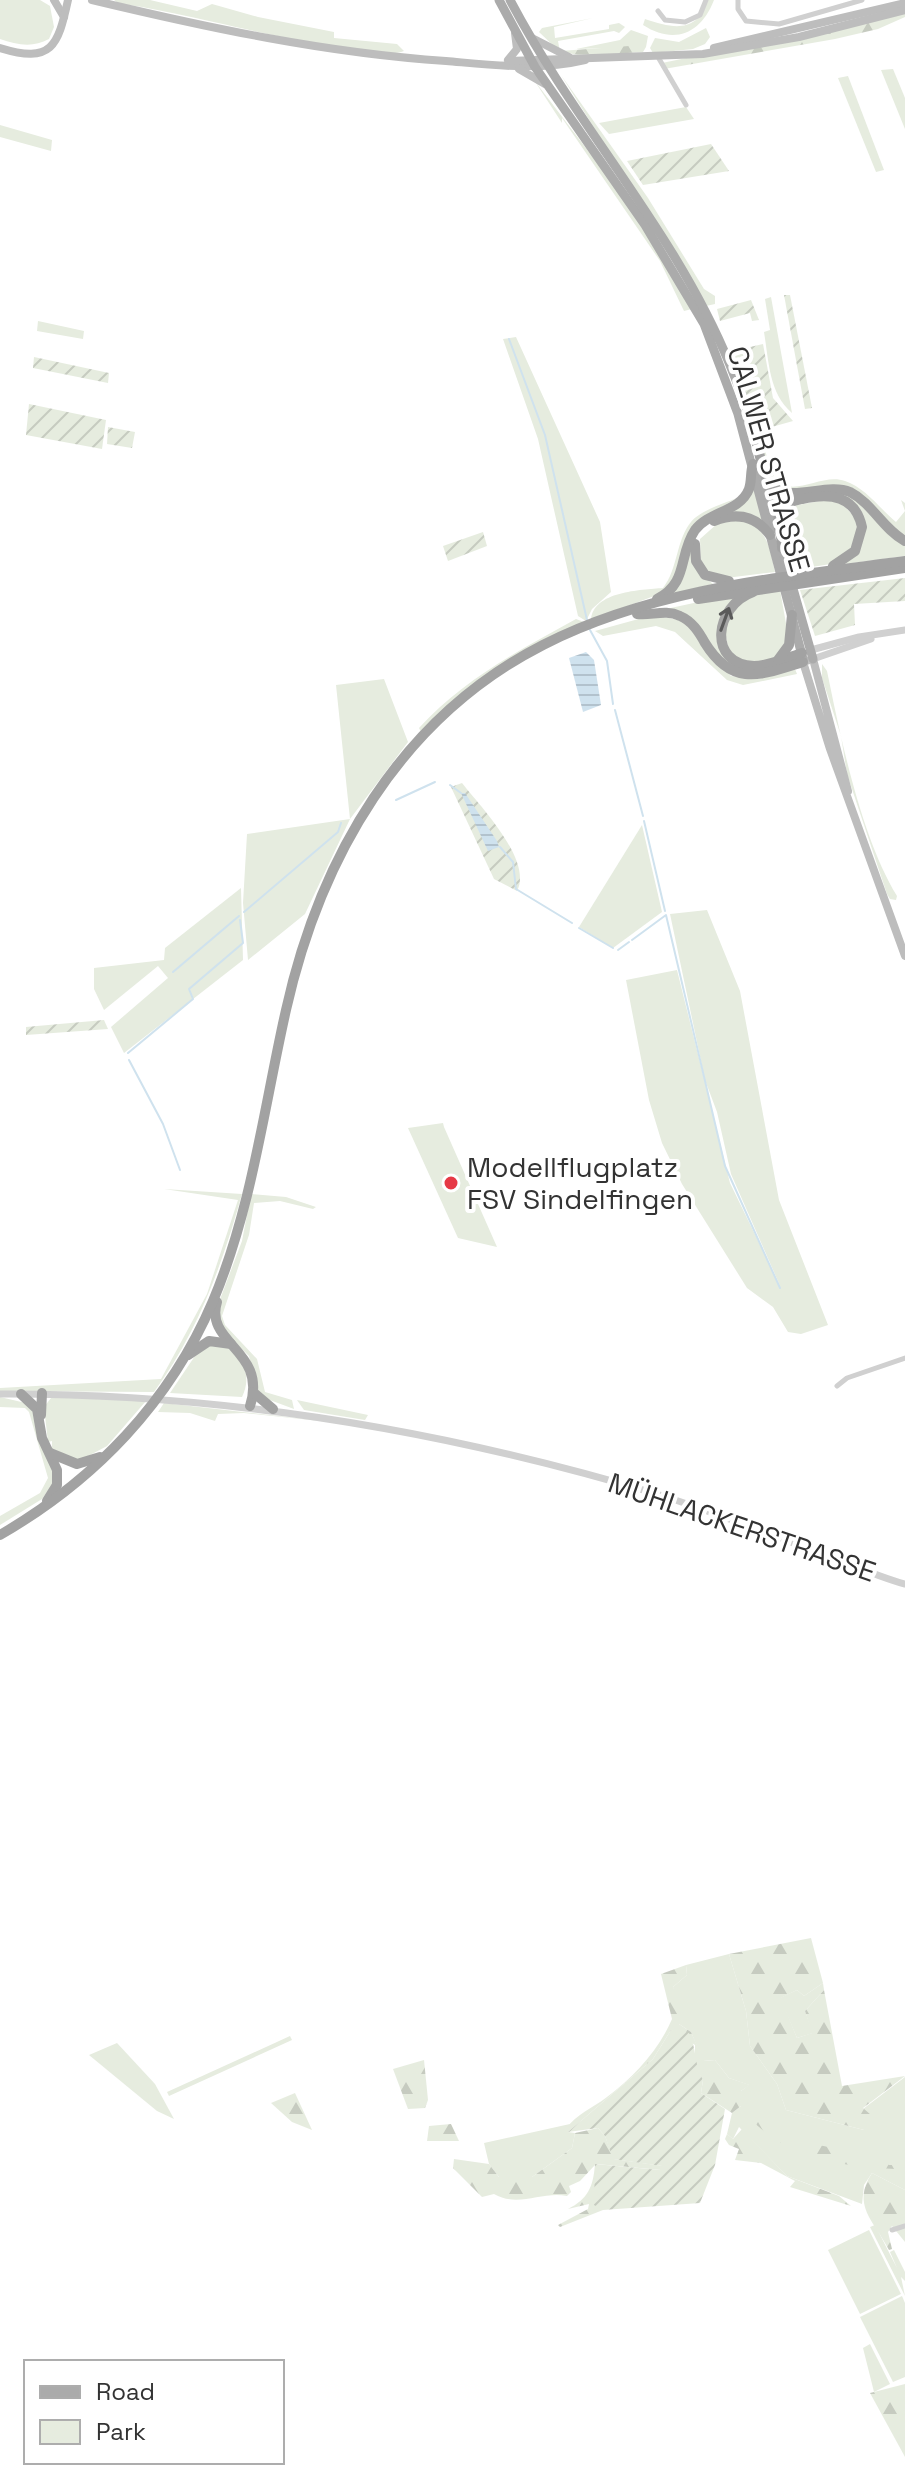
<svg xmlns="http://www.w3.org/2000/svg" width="905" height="2488" font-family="'Space Grotesk',sans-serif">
	<defs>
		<pattern id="forest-firs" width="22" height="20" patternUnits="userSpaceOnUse" patternTransform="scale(2)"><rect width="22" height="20" fill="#e6ecdf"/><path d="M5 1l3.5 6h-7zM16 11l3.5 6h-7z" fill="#c6cbc0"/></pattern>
		<pattern id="garden-furrows" width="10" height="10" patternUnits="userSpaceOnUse" patternTransform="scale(2)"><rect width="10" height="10" fill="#e6ecdf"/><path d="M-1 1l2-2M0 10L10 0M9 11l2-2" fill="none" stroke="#c6cbc0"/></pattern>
		<pattern id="water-rules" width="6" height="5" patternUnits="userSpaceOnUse" patternTransform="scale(2)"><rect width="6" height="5" fill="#cfe2ee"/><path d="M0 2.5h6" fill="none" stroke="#b2c2cd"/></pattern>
	</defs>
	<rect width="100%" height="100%" fill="#fff"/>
	<g fill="#e6ecdf">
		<path d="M0,0H40L50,6L54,27L49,39C33,48 17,45 0,39Z"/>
		<path d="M114,0H150L197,11L212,4L258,17L334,32V38L397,44L404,51C374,66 169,7 119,4Z"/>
		<path d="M708,0H714C701,34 674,45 643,25L645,19C674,29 697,33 708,0Z"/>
		<polygon points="593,18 554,27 555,38 609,29 609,25 619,23 625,27 619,33 614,31 558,41 560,52 539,32 542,28"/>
		<polygon points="706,28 710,37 705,44 693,49 653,53 650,48 655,38 679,42"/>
		<polygon points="631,30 648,36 646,47 576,49 620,40"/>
		<polygon points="893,69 905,98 905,129 881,70"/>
		<polygon points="561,75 648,198 704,289 715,296 715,304 706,306"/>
		<polygon points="848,76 884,170 876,172 838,78"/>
		<polygon points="534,80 624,198 692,309 684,311 660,261 562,118 562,123"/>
		<polygon points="686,107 694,119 609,134 599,123"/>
		<polygon points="0,125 52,140 51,151 0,137"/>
		<path d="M771,297L792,413C769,393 769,362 764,332L770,330L765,299Z"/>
		<polygon points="38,321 84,331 83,339 37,331"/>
		<polygon points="516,337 600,522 611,592 592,609 586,621 578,616 538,439 503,339"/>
		<path d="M739,380L776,481C796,497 822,473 845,481C866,488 880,509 896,522L905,511L901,500L905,503V539L862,497L780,488L769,478Z"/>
		<path d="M754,483L763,521C713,499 661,546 713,584L671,594C686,576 684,551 698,531C707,517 722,515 735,508C746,501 748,491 754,483Z"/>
		<path d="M774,490C800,500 824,483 849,495C873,506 881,533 905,545V556L845,564C893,511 842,478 786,501L777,515L772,495Z"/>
		<path d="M737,498L706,516L679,574L662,593L591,620C593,591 641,590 663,588C678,569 676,540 691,522C701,510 723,504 737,498Z"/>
		<polygon points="836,498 858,520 855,548 831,564 792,570 781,523 787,507"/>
		<path d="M743,520C768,529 770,549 775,572L718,579L701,566L700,539L718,523Z"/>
		<polygon points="780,590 789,640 774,659 756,663 740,660 729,650 723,624 744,598"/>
		<polygon points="740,593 719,619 720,643 756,670 723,662 700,631 666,609"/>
		<polygon points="653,615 684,621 731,676 758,679 795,669 797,674 743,685 727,680 675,632 656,626 603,636 595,631"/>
		<path d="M576,619L584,622L500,665L421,732L419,728C464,679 520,650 576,619Z"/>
		<path d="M822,664L827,671C841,739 861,837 897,896L896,900L890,899L887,894L847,774L841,736L822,678Z"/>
		<polygon points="384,679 408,742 350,819 305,914 248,960 243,903 247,834 350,819 336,685"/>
		<polygon points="642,825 662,912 613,948 579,927"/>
		<polygon points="241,888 243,960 124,1053 111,1027 168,978 158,966 104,1010 94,989 94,968 164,960 165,948"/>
		<polygon points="707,910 740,991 779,1200 828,1325 801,1334 788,1332 773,1307 747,1288 682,1184 662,1143 649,1100 626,980 677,970 730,1183 781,1288 731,1174 717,1112 705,1080 670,914"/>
		<polygon points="443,1123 444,1127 497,1247 458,1238 408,1128"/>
		<path d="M164,1189L242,1194C222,1265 198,1332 154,1392L0,1391V1388L161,1379L207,1294L238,1200Z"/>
		<polygon points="251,1194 286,1197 316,1207 313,1209 280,1201 254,1203 249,1235 222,1316 225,1325 257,1359 265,1392 292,1400 294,1409 259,1396 249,1356 221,1329 219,1302 242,1241"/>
		<path d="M222,1344C242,1357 253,1374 242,1397L170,1393L201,1347Z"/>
		<polygon points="0,1397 30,1404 56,1479 42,1499 0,1525 0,1516 40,1493 48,1478 29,1412 25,1408 0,1407"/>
		<polygon points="51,1398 61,1397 146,1401 107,1446 77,1462 52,1450 52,1441 48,1442 44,1407"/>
		<polygon points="297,1400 368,1415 365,1420 304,1410"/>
		<polygon points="164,1403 358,1425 244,1413 218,1414 215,1421 190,1413 158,1412"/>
		<polygon points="729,1954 746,2011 750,2046 777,2084 786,2110 864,2130 863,2109 905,2077 905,2190 872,2173 864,2185 862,2204 787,2176 739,2127 733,2139 727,2134 732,2113 741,2106 741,2091 749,2085 729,2078 715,2060 703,2061 691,2032 679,2024 673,1987 687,1975 686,1965"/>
		<polygon points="823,1983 824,1990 805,2011 813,2033 797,2038 780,1998 797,1990 804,1996"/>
		<polygon points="290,2036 292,2040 169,2096 167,2092"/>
		<polygon points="117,2043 155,2084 174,2119 157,2111 89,2055"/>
		<polygon points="570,2124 568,2132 575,2133 572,2148 532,2177 499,2177 489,2164 484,2143"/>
		<polygon points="875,2225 897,2268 890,2252 894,2250 905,2272 905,2281 901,2277 905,2296 870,2227"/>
		<polygon points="869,2230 901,2294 860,2314 828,2250"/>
		<polygon points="902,2296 905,2303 905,2377 893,2382 860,2317"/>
		<polygon points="870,2344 890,2384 874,2392 863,2348"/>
	</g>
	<g fill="url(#forest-firs)">
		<polygon points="905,13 905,17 878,29 835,39 664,69 662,63"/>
		<polygon points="643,45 646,47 643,52 582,56 560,51"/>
		<polygon points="811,1938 823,1983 804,1996 797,1990 781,1998 797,2038 812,2033 805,2011 824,1990 842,2086 905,2076 863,2108 871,2115 864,2130 786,2110 777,2084 750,2046 746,2011 729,1954"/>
		<path d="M686,1965L687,1975L673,1987L682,2009L679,2024L691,2032L704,2061L715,2060L729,2078L750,2085L741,2091V2106L732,2113L701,2093L703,2080L695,2067V2045L671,2030L653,2059L568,2132L566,2129C576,2114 593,2108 607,2097C633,2078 659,2050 672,2019L661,1974Z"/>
		<polygon points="424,2060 428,2100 425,2108 408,2109 393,2069"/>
		<polygon points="295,2093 312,2130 292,2122 271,2103"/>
		<path d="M767,2118C778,2123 786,2137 797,2140C817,2146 877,2154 889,2165H905V2169C851,2168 788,2160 751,2119Z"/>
		<polygon points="451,2124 459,2141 427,2141 429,2126"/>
		<path d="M598,2128L605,2136L614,2159L663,2166L661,2170L596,2164L603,2210L560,2227L558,2225L588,2209L589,2204L568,2209C588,2199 593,2187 595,2165L580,2181L569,2186L571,2192L567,2196C542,2191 518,2208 494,2194L482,2197L453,2168L454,2159L489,2164L499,2177H532L572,2148L575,2133Z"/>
		<polygon points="742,2129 787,2176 839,2196 851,2206 790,2187 795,2181 761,2163 735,2160 739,2149 729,2145 725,2139 727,2134 733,2139"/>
		<path d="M872,2173L905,2190V2242L892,2226L888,2232L892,2249L889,2250C874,2221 851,2205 872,2173Z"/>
		<polygon points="905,2384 905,2457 870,2393"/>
	</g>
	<g fill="url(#garden-furrows)">
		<polygon points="711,144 729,171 643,185 627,161"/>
		<polygon points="784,295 790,295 812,408 805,409"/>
		<polygon points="751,300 759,320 752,321 750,313 720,321 717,309"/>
		<polygon points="763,344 773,398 793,421 758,431 728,352"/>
		<polygon points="34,357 109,373 108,383 33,368"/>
		<polygon points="29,404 106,420 102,449 26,435"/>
		<polygon points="108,427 135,432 132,448 107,444"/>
		<polygon points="483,532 487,546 448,561 443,546"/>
		<polygon points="905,578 905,601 854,604 855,625 815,636 800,590"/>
		<path d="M462,783C481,807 533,861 517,891L494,879L451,787Z"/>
		<polygon points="104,1020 108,1029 26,1035 26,1027"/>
		<path d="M671,2030L689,2033C697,2049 694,2065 703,2080L701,2093L725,2109L715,2165L700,2203L603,2210L594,2205L595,2164L660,2170L662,2166L613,2159L605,2136L598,2128L568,2132L653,2059Z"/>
	</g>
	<g fill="url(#water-rules)">
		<polygon points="586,652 594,660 601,705 583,712 569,658"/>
		<polygon points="461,793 465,793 497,841 499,847 488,851"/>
	</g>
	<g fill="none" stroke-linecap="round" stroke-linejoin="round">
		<g stroke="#cfe2ee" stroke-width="2">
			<polyline points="509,339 545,435 587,620"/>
			<polyline points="590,630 607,661 613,704"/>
			<polyline points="615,710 643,816"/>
			<polyline points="450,785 461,793"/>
			<polyline points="396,800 435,782"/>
			<polyline points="644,821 665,911"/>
			<polyline points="500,847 513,862 516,889 572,923"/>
			<polyline points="244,912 338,832 341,823"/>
			<polyline points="579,928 613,948"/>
			<polyline points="632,940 666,915 725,1166 780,1288"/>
			<polyline points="618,950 629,942"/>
			<polyline points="173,972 239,916"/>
			<polyline points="128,1053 193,999 189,989 243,943 240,920"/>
			<polyline points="129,1060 163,1124 180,1170"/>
		</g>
		<g stroke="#d0d0d0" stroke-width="5">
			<polyline points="738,0 738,9 746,21 779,24 862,0"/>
			<polyline points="658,11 665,20 685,22 700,15 706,0"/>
			<polyline points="658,57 686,105"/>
			<polyline points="837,1386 847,1378 905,1358"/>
			<polyline points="892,2230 905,2226"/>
		</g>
		<g stroke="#d0d0d0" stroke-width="7">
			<polyline points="811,650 859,637 905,630"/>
			<polyline points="813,659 871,639"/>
			<path d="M0,1394C226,1393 444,1430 660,1495C720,1514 778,1538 837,1559C859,1568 882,1578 905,1584"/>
		</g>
		<g stroke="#bdbdbd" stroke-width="8">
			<polyline points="54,0 64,17"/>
			<path d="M92,0C209,28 326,53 446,61C493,65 539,71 585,60"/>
			<polyline points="532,38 569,57"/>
			<path d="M0,48C52,64 58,46 68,0"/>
			<polyline points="714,48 905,3"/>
			<polyline points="508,60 517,49 515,33"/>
			<polyline points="509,61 703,54 799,37 905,10"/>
			<polyline points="519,69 545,84"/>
			<polyline points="848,791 813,659 803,662 830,749 905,956"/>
		</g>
		<g stroke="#ababab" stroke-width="9">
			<polyline points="499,0 535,67 645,225 704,324 738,414 803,659"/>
			<path d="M510,0C576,126 676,232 730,365C739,388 751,415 754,440"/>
			<polyline points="762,474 776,529"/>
			<polyline points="780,543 813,659"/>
		</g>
		<g stroke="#a2a2a2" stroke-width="10">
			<path d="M753,433C760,448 760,467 768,481C785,507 825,481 850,492C872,503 883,529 905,541"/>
			<path d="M714,521C737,512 756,516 770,535"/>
			<polyline points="695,544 696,561 705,575 729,581"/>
			<path d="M782,548C783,536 774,522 781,511C785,502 794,501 802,499C830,493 855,495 862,527L855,551L833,566"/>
			<path d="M753,592C714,606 707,664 754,666C769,666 787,658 802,653"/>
			<path d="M657,599C689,583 678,555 695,530C709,511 740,512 749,489C752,480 750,473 753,464"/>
			<polyline points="698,599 905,568"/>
			<path d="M637,614C651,616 665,609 680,616C692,621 699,632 705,643C733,688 761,675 803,662"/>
			<polyline points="778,660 789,645 792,615"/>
			<path d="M217,1302C204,1344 268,1350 250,1406"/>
			<polyline points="188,1355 209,1341 231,1344"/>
			<polyline points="253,1392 273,1409"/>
			<polyline points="21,1394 37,1409 42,1438 57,1470 57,1485 47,1501"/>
			<polyline points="41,1415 42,1393"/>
			<polyline points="50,1453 77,1464 100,1457"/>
			<path d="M0,1535C95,1480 170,1402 213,1301C252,1208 264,1107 286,1010C320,858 400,718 543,645C655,588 782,577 905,561"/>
		</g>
	</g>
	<defs><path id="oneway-shaft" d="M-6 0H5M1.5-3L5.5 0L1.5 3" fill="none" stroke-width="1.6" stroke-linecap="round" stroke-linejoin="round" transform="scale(2)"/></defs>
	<use stroke="#5a5a5a" href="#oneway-shaft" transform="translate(725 619) rotate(-70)"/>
	<circle fill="#e63946" stroke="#fff" stroke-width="3" cx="451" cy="1183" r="8"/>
	<g text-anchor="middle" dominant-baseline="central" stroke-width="8" stroke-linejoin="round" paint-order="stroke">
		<g font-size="28" fill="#333" stroke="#fff">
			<text transform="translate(769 459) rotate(74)">CALWER STRASSE</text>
			<text transform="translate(742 1527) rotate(19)">MÜHLACKERSTRASSE</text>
		</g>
		<g font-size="28" fill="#333" stroke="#fff" text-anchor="start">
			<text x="467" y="1167">Modellflugplatz<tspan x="467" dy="32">FSV Sindelfingen</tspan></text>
		</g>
	</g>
	<rect x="24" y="2360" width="260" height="104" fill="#ffffff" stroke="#adadad" stroke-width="2"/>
	<rect x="40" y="2386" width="40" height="12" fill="#ababab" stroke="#adadad" stroke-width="2"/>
	<text x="96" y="2400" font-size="24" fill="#333333">Road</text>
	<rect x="40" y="2420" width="40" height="24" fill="#e6ecdf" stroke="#adadad" stroke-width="2"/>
	<text x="96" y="2440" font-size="24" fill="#333333">Park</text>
</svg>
